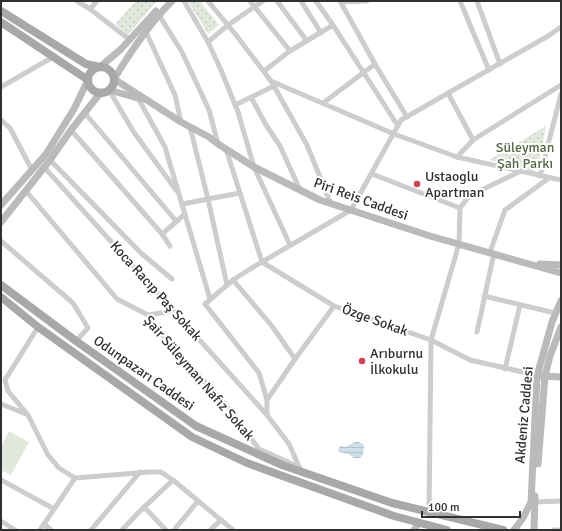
<svg xmlns="http://www.w3.org/2000/svg" width="562" height="531" font-family="Signika,sans-serif">
	<defs>
		<pattern id="park-dots" width="8" height="8" patternUnits="userSpaceOnUse"><rect width="8" height="8" fill="#e3e8dc"/><path d="M2 2h.1M6 6h.1" fill="none" stroke="#c3c7bd" stroke-width="1.8" stroke-linecap="round"/></pattern>
		<pattern id="water-rules" width="6" height="5" patternUnits="userSpaceOnUse"><rect width="6" height="5" fill="#cde0e9"/><path d="M0 2.5h6" fill="none" stroke="#b0c0c8"/></pattern>
	</defs>
	<rect width="100%" height="100%" fill="#fff"/>
	<g fill="url(#park-dots)">
		<polygon points="136,1 157,1 128,35 115,24"/>
		<polygon points="188,1 200,1 219,25 208,34"/>
		<polygon points="546,126 538,168 534,172 489,160"/>
	</g>
	<polygon fill="#e3e8dc" points="9,431 29,442 11,475 1,470 1,447"/>
	<polygon fill="url(#water-rules)" points="355,442 359,442 364,445 363,455 360,458 354,458 348,454 339,452 338,450 340,446 345,447"/>
	<g fill="none" stroke-linecap="round" stroke-linejoin="round">
		<g stroke="#cdcdcd" stroke-width="5">
			<polyline points="77,1 90,9 130,40"/>
			<polyline points="184,1 208,42 221,70 238,112 254,167 290,245"/>
			<polyline points="208,1 236,35 271,81 307,145 331,204"/>
			<polyline points="250,1 290,51"/>
			<polyline points="277,1 307,41"/>
			<polyline points="301,1 321,33"/>
			<polyline points="316,1 333,25 398,126"/>
			<polyline points="340,1 375,64 407,117"/>
			<polyline points="460,1 489,70"/>
			<polyline points="477,1 500,64"/>
			<polyline points="341,2 367,1"/>
			<polyline points="90,9 97,1"/>
			<polyline points="159,15 182,52 209,110 218,144"/>
			<polyline points="146,32 175,95 181,122"/>
			<polyline points="208,42 228,25 263,1"/>
			<polyline points="264,71 290,51 333,25"/>
			<polyline points="271,81 394,134 457,157 561,180"/>
			<polyline points="1,87 53,57"/>
			<polyline points="109,90 133,131 176,190"/>
			<polyline points="448,93 473,140"/>
			<polyline points="251,97 266,125 280,146 300,190"/>
			<polyline points="138,98 165,147 210,299"/>
			<polyline points="323,103 375,64"/>
			<polyline points="235,105 274,86"/>
			<polyline points="84,112 176,221"/>
			<polyline points="1,120 10,128 32,170"/>
			<polyline points="190,127 208,199 227,285"/>
			<polyline points="71,130 162,234 185,214"/>
			<polyline points="226,149 262,262 334,306 431,340 470,360 540,376"/>
			<polyline points="457,157 473,140 561,85"/>
			<polyline points="50,160 141,253 172,279"/>
			<polyline points="44,167 267,415"/>
			<polyline points="372,174 460,208"/>
			<polyline points="540,176 561,94"/>
			<polyline points="26,191 117,299 148,315 156,328 225,404 259,449 299,467"/>
			<polyline points="182,204 240,193"/>
			<polyline points="162,234 170,246"/>
			<polyline points="1,241 73,303 88,328 76,341"/>
			<polyline points="490,252 505,210 549,178"/>
			<polyline points="233,280 272,326 295,359 267,400"/>
			<polyline points="484,296 555,313"/>
			<polyline points="148,315 174,311"/>
			<polyline points="38,327 5,380 8,391 28,415 48,455 59,468 75,478 149,472 161,472 173,480 233,530"/>
			<polyline points="477,332 494,253"/>
			<polyline points="295,359 334,306"/>
			<polyline points="505,369 520,305"/>
			<polyline points="1,404 26,414"/>
			<polyline points="301,471 289,444 267,415 267,400 259,373 205,304 233,280 250,269 351,210 401,120 548,36 561,27"/>
			<polyline points="1,480 54,509"/>
			<polyline points="535,502 561,501"/>
			<polyline points="144,507 166,530"/>
			<polyline points="429,513 431,340 459,244 460,208 469,196 521,171"/>
			<polyline points="1,521 15,530"/>
			<polyline points="44,524 51,530"/>
			<polyline points="40,530 75,478"/>
			<polyline points="91,530 140,472"/>
			<polyline points="122,530 139,512 173,480"/>
			<polyline points="174,530 198,501"/>
			<polyline points="210,530 221,520"/>
			<polyline points="554,530 561,530"/>
		</g>
		<g stroke="#bababa" stroke-width="7">
			<path d="M172,1C149,24 131,51 114,79L181,122L209,137L218,144L254,167L320,200L430,236L561,273"/>
			<polyline points="100,67 121,49 156,11"/>
			<polyline points="109,90 141,99"/>
			<polyline points="1,205 46,154 74,109 88,80"/>
			<polyline points="1,222 50,160 71,130 101,92"/>
			<polyline points="540,264 561,265"/>
			<polyline points="542,376 561,377"/>
			<polyline points="538,464 545,376 550,356 561,327"/>
			<polyline points="414,530 419,523"/>
			<polyline points="514,530 523,518 531,502 537,376 552,322 561,301"/>
			<polyline points="534,530 535,496"/>
		</g>
		<g stroke="#a8a8a8" stroke-width="8">
			<polyline points="1,11 86,64 100,67"/>
			<polyline points="1,22 88,80"/>
			<circle cx="101" cy="80" r="13"/>
			<polyline points="1,285 76,341 196,426 282,465 392,503 503,530"/>
			<polyline points="1,297 38,327 192,437 247,463 277,474 394,516 447,530"/>
		</g>
	</g>
	<g fill="#d74156" stroke="#fff" stroke-width="1.5">
		<circle cx="417" cy="184" r="4"/>
		<circle cx="362" cy="361" r="4"/>
	</g>
	<g text-anchor="middle" dominant-baseline="central" stroke-width="4" stroke-linejoin="round" paint-order="stroke">
		<g font-size="14" fill="#556840" stroke="#fff">
			<text x="525" y="147">Süleyman<tspan x="525" dy="16">Şah Parkı</tspan></text>
		</g>
		<g font-size="14" fill="#303030" stroke="#fff" text-anchor="start">
			<text x="425" y="176">Ustaoglu<tspan x="425" dy="16">Apartman</tspan></text>
			<text x="370" y="353">Arıburnu<tspan x="370" dy="16">İlkokulu</tspan></text>
		</g>
		<g font-size="14" fill="#303030" stroke="#fff">
			<text transform="translate(361 199) rotate(20)">Piri Reis Caddesi</text>
			<text transform="translate(156 291) rotate(48)">Koca Racıp Paş Sokak</text>
			<text transform="translate(375 320) rotate(20)">Özge Sokak</text>
			<text transform="translate(144 373) rotate(35)">Odunpazarı Caddesi</text>
			<text transform="translate(199 378) rotate(49)">Şair Süleyman Nafız Sokak</text>
			<text transform="translate(524 415) rotate(-85)">Akdeniz Caddesi</text>
		</g>
	</g>
	<rect width="562" height="531" fill="none" stroke="#303030" stroke-width="4"/>
	<path d="M422 511v6h98v-6" fill="none" stroke="#303030" stroke-width="2"/>
	<text x="428" y="511" font-size="12" fill="#303030" stroke="#ffffff" stroke-width="3" paint-order="stroke">100 m</text>
</svg>
